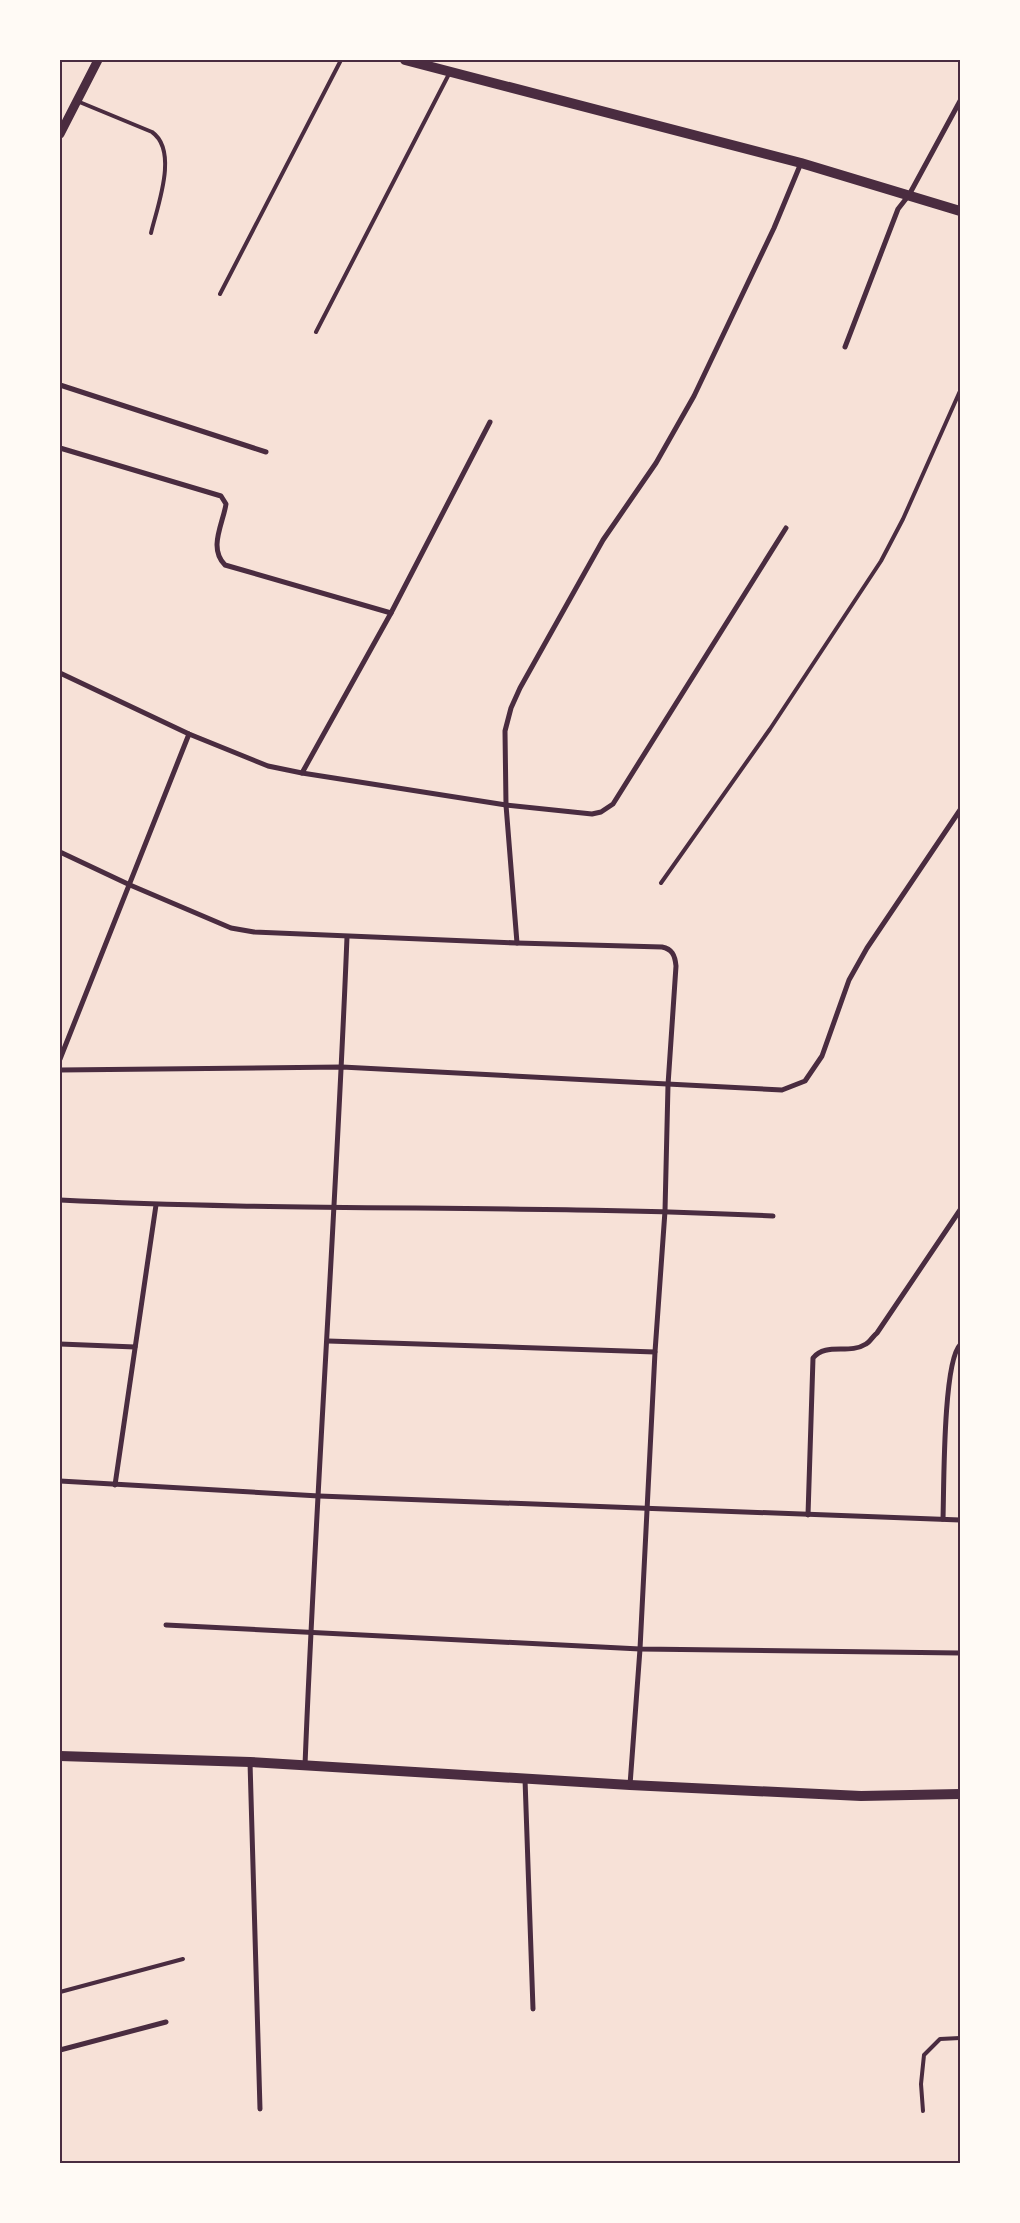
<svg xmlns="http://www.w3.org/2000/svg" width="1020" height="2223" font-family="Jost,sans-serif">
	<rect width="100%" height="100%" fill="#f7e1d7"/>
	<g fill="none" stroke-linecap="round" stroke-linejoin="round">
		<g stroke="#4a2c40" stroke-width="4">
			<path d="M77,101L152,132C179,151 157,207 151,233"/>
			<polyline points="220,294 341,60"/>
			<polyline points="316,332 449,74"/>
			<polyline points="661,883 770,729 881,561 903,519 960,391"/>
			<polyline points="60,1992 183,1959"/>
			<polyline points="923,2111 921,2084 924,2055 940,2039 960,2038"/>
		</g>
		<g stroke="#4a2c40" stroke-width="5">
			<polyline points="845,347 898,209 909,195 960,101"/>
			<polyline points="60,385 266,452"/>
			<path d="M60,448L221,496L226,504C223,524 208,548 225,565L391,613"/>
			<polyline points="60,673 189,734 268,766 302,773 506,805 592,814 601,812 613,804 786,528"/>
			<polyline points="302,773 391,613 490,422"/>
			<path d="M60,852L130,885L231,928L254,932L517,943L662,947C672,949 675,955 676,966L668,1085L665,1211L655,1352L640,1649L630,1785"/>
			<polyline points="517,943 506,805 505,731 511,708 520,688 603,540 656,463 694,396 774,228 801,163"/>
			<polyline points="60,1059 189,734"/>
			<polyline points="60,1070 342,1067 782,1090 805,1081 822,1056 849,980 867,948 960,810"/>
			<path d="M60,1200C297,1212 535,1204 773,1216"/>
			<polyline points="328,1341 655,1352"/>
			<polyline points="60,1344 135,1347"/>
			<polyline points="60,1481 319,1496 960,1520"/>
			<polyline points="115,1485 156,1205"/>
			<path d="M808,1515L813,1358C826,1342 849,1355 866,1344C870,1342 873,1336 877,1333L960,1210"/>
			<path d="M943,1519C944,1489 943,1362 960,1345"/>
			<polyline points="166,1625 640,1649 960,1653"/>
			<polyline points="250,1762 260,2109"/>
			<path d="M305,1765C316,1489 336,1213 347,937"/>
			<polyline points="525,1779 533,2009"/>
			<polyline points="60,2050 166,2022"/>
		</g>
		<polyline stroke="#4a2c40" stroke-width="9" points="60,134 98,60"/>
		<g stroke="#4a2c40" stroke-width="10">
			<polyline points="405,60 801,163 960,211"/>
			<polyline points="60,1756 250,1762 630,1785 861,1796 960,1794"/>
		</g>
	</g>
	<rect width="1020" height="2223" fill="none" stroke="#fffaf5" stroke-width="122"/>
	<rect x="61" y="61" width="898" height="2101" fill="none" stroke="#4a2c40" stroke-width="2"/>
</svg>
